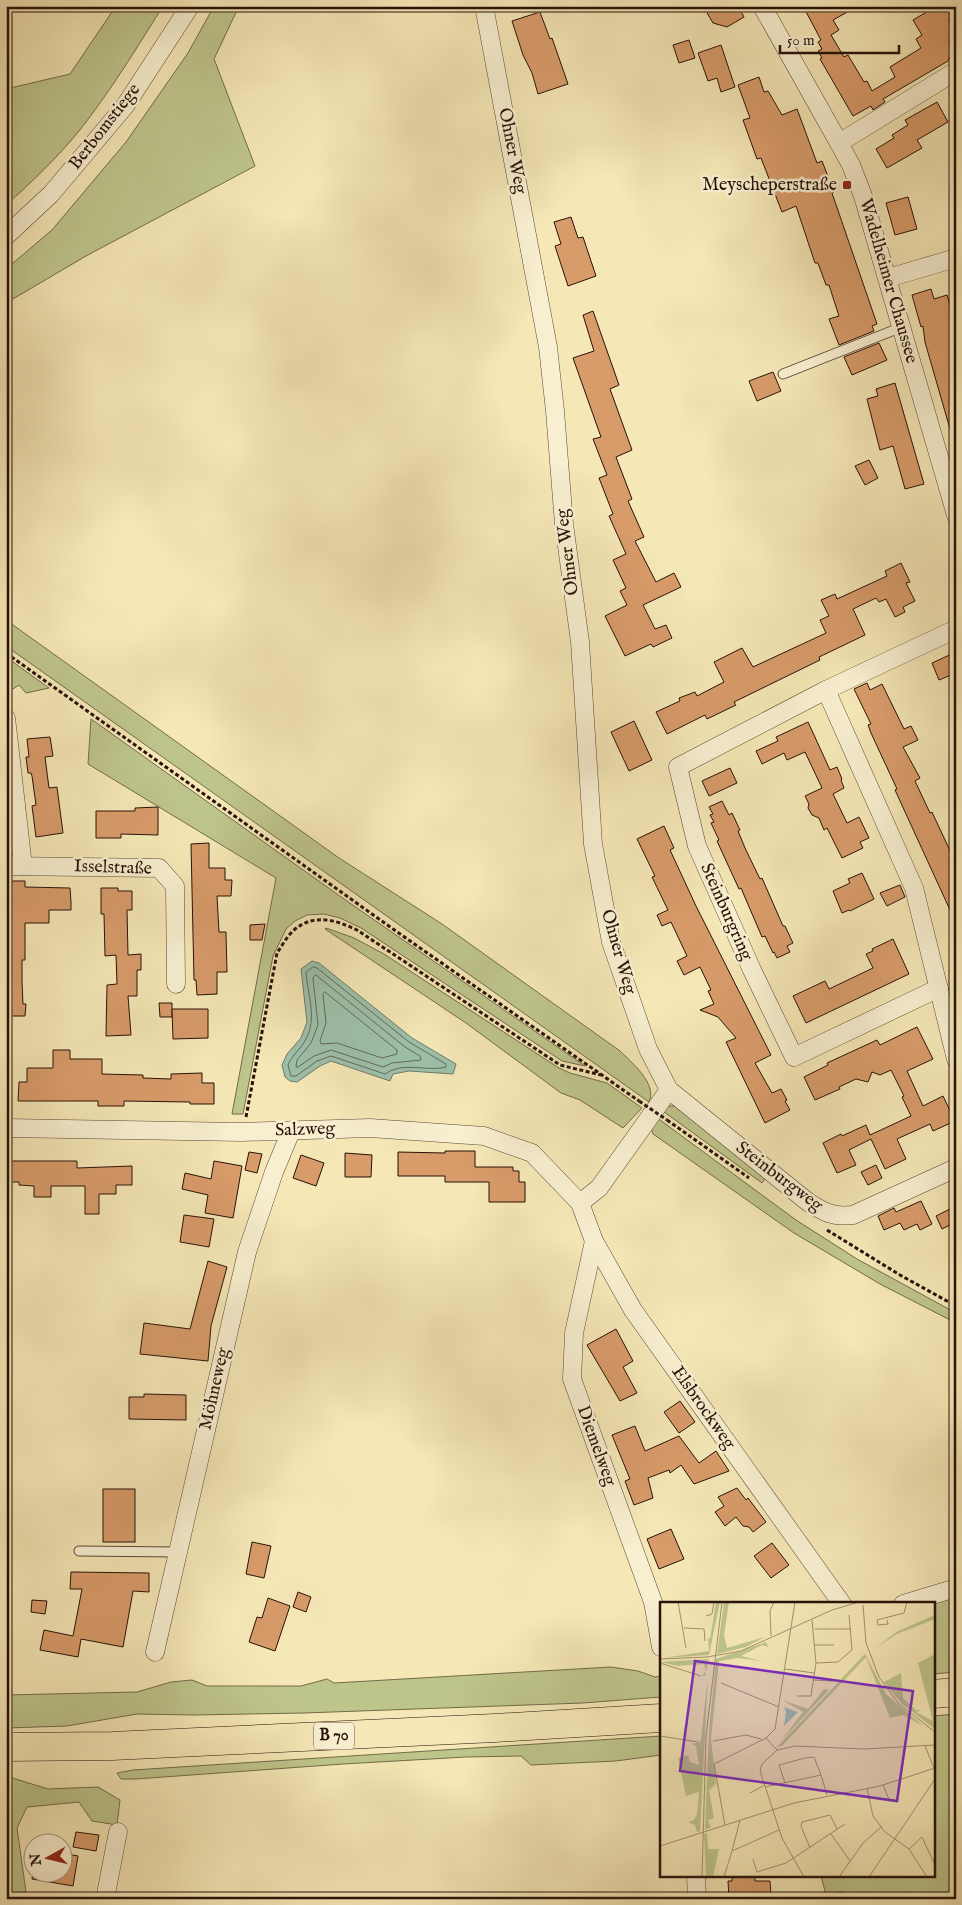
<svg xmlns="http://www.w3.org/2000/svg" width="962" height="1905" font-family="'IM FELL English',serif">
	<rect width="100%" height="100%" fill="#f5e7b6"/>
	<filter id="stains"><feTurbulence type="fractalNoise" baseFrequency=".004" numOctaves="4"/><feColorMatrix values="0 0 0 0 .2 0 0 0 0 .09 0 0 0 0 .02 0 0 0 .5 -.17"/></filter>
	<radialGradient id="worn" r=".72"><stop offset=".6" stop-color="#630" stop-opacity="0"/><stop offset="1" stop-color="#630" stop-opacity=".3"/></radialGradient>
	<g fill="#bec58c" stroke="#726b4a">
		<path d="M116,6H163C136,49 110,92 79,131C57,158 32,182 6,205V89L70,74Z"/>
		<polygon points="214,6 239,6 214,59 255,166 86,256 6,303 6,269 52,230 126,142 188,53"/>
		<path d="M6,620L339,858L442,924L620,1051C631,1062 658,1084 649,1102L6,646Z"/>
		<polygon points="6,657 49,688 26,693 19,685 8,692 6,691"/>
		<polygon points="91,719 344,899 585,1066 562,1061 361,928 340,918 324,914 307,915 295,921 286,929 273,956 243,1114 232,1114 276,878 88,764"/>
		<polygon points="326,928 354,938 384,954 559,1068 570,1073 607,1083 642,1108 623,1128 580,1100 561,1093 466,1023 325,929"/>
		<polygon points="668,1106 675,1106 766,1177 762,1183 660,1109"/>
		<polygon points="656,1117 796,1220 857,1259 956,1313 956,1323 880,1284 794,1233 653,1134 651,1128"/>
		<polygon points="956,1595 956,1672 933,1674 933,1604"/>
		<polygon points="611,1667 638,1671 655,1677 661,1676 661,1697 583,1703 304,1713 194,1715 137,1714 67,1726 6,1728 6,1695 137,1692 171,1682 192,1680 207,1686 301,1686 327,1679 334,1683"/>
		<polygon points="956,1714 956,1899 844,1899 842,1892 826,1895 821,1876 933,1876 933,1716"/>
		<polygon points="661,1736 661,1755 616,1761 531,1765 521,1756 466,1757 343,1764 136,1779 121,1779 117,1773 133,1770"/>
		<polygon points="6,1776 48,1789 98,1787 120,1800 117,1825 92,1821 79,1802 27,1807 17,1828 27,1899 6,1899"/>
	</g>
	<polygon fill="#9dc0aa" stroke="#6e7a6a" points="312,961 319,963 412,1038 456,1064 453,1074 409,1071 393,1074 390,1081 331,1061 320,1066 297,1082 290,1081 285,1077 282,1065 287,1054 301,1038 307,1022 301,969"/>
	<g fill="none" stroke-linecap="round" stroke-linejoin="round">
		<g stroke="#62685a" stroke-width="1">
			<path d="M313,967L317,968L409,1042L446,1064V1067C426,1072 403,1061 385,1074L331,1056L317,1061L296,1076H291L288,1065C292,1055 301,1049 306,1039C317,1019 308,995 306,973Z"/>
			<polygon points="316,975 405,1047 420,1056 421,1060 392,1063 383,1067 331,1050 314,1056 298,1067 296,1067 297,1060 311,1043 318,1025 313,978"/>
			<polygon points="325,992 397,1050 397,1054 382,1058 337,1043 321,1044 320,1041 326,1023 323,994"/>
		</g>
	</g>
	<g fill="#d89b6a" stroke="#271109">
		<polygon points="703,6 738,6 744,17 727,27 713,23"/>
		<polygon points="803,6 858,6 833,20 839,30 831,35 844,57 848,55 864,82 867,81 872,91 895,77 890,67 921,48 916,39 922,35 913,20 937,6 946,6 952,18 949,20 956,32 956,37 949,40 954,48 948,61 883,99 885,102 873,110 871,106 853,116 820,59 822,58 818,51 822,49 818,42 821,40"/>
		<polygon points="540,12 550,39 552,38 568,84 538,94 532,73 523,55 512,21"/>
		<polygon points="689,40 695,58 679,63 673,45"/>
		<polygon points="721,45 735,87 721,92 717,78 708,81 698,53"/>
		<polygon points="759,77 764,92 768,91 782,115 797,109 817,163 822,161 834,192 832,193 877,324 872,326 874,331 839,345 829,319 839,316 829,285 826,285 818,263 815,263 796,206 782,212 761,158 757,159 743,120 750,118 738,85"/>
		<polygon points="937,102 948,122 917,140 922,148 887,168 876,149 894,138 892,135 908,125 905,120"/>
		<polygon points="908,197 917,229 895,235 886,203"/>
		<polygon points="571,217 578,238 583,237 596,276 568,286 555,246 561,244 554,222"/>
		<polygon points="931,289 934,299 947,295 956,325 956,436 952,436 925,342 923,326 921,327 912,295"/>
		<polygon points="593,311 619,385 610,389 632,450 616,457 632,499 628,501 644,537 635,541 656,582 674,573 681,587 643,605 655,629 666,625 672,638 653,647 651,644 625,656 605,616 627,605 620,591 626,588 613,560 626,554 609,516 613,514 599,478 607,475 593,439 601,437 573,358 594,351 583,315"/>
		<polygon points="879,343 887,360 852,375 844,357"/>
		<polygon points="773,372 781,391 757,401 749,381"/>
		<polygon points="895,383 924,484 905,489 893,446 880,450 867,399 878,396 876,389"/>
		<polygon points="869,460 878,478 865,485 855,466"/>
		<polygon points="901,563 910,582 906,583 915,601 903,607 905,612 895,617 886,599 879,602 876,598 853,609 865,635 819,657 820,660 734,702 736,705 707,719 705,715 667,734 656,712 680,701 679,698 695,692 697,696 724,682 714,662 742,648 753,667 826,633 820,620 829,616 821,600 835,594 837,599 887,576 885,571"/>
		<polygon points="956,652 956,673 939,680 932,663"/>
		<polygon points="867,683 870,690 882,684 904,729 911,726 918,740 903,747 920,778 915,781 930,813 932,812 952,855 956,854 956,923 895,790 897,789 871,733 868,725 871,724 854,689"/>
		<polygon points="634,721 652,760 629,771 611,732"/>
		<polygon points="808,722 830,770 837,767 842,779 841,780 844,788 833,794 847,823 859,817 869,838 860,842 863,848 842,858 827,828 824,830 819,818 812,815 808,808 809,804 805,796 822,788 805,752 787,760 784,753 762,764 756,751 778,741 776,737"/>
		<polygon points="50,737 53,756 45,757 49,788 57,787 63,833 36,837 32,806 36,805 32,776 31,773 28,773 26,757 29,757 27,739"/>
		<polygon points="730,768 737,783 709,796 702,781"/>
		<polygon points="722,801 729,815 732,813 740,830 738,831 745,848 760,879 762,878 783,926 785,926 793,943 787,946 790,952 777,958 774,952 773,953 765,936 762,937 741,888 739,889 717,841 719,840 711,823 714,822 710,815 713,814 709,807"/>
		<polygon points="158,807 158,835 121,834 121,838 96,838 96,811 135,811 135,808"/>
		<polygon points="664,826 674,848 670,850 696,906 771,1055 755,1063 772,1093 781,1089 787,1100 785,1101 790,1110 765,1123 726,1042 736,1038 718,1017 700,1010 714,1004 708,991 711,990 700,967 684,975 677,961 687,956 671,922 662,926 657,915 668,910 652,877 655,876 637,839"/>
		<polygon points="209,843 209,868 225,868 225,880 232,880 231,896 217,896 219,932 226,932 227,972 217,972 217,994 197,995 196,980 194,980 191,844"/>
		<polygon points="862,873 874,899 850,911 849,910 842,913 833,891 850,883 848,879"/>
		<polygon points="12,881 25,881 25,887 70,888 71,902 71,910 49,910 49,923 25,923 25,960 22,960 22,982 23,1004 26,1004 25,1016 6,1016 6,890 11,890"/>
		<polygon points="900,885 905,897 887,906 880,893"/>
		<polygon points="101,888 118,888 118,891 132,891 132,910 127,910 128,955 141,954 141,970 137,970 137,996 128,996 131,1035 106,1036 107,985 117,984 116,955 105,956 104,914 101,914"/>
		<polygon points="265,924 262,940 250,940 250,925"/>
		<polygon points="893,939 909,974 806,1023 793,996 825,981 829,989 873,968 866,954 873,951 872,949"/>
		<polygon points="159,1003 172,1003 172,1017 160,1017"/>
		<polygon points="172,1009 208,1009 208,1038 173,1039"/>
		<polygon points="917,1027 933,1059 907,1071 923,1106 943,1096 955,1121 933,1131 930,1124 897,1139 906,1159 885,1169 871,1139 849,1150 856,1165 837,1173 823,1143 841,1134 842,1136 866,1125 870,1135 911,1116 902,1097 904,1096 891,1070 880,1075 872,1072 868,1082 856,1079 839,1087 840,1089 815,1100 804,1077 828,1065 827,1063 877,1040 880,1045"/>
		<polygon points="53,1050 70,1050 70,1059 102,1059 102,1074 143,1075 143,1078 171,1079 171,1074 202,1073 202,1083 214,1083 214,1104 190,1104 190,1102 124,1101 124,1106 98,1106 98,1101 18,1101 19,1082 27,1082 27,1068 53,1068"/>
		<polygon points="445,1151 475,1151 475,1167 513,1167 513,1171 519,1171 519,1182 525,1182 525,1202 489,1202 489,1182 445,1182 445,1176 398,1176 398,1152 445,1153"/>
		<polygon points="249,1152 262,1154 257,1173 245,1170"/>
		<polygon points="345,1153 372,1155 371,1177 345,1177"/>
		<polygon points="301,1155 324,1163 316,1186 293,1178"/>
		<polygon points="6,1161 77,1161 77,1168 132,1166 132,1185 116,1185 116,1194 99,1194 99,1214 85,1214 85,1186 51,1186 51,1197 34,1197 34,1186 19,1185 19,1182 6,1182"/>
		<polygon points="214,1161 242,1166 233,1218 205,1213 208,1195 182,1189 185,1173 211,1179"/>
		<polygon points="876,1165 882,1178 868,1185 861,1172"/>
		<polygon points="921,1201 932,1224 920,1230 917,1224 904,1230 900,1223 884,1230 878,1216 894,1208 896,1212"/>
		<polygon points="956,1206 956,1222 942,1229 936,1216"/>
		<polygon points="184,1215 214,1219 209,1247 180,1242"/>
		<polygon points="208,1261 227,1267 211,1326 208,1361 140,1354 144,1323 190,1329"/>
		<polygon points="616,1329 633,1361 623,1367 637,1393 620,1401 587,1345"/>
		<polygon points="144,1394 186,1395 186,1420 129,1419 129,1397 144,1397"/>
		<polygon points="680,1401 695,1422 679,1433 664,1412"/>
		<polygon points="635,1426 645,1451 679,1436 699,1463 716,1451 729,1471 694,1484 681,1465 670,1473 669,1470 648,1478 653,1498 634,1505 625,1481 630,1479 612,1435"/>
		<polygon points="737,1488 746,1500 748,1498 766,1522 753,1532 749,1527 743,1526 736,1517 725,1526 715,1512 724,1506 718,1497"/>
		<rect x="103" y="1489" width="32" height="53"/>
		<polygon points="671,1529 684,1559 659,1569 647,1539"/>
		<polygon points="252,1542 271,1546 264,1578 246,1574"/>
		<polygon points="772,1543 789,1565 771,1578 754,1556"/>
		<polygon points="71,1572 149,1573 149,1592 133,1591 123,1647 81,1639 78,1657 40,1650 44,1630 73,1636 82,1589 70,1589"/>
		<polygon points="298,1592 311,1597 306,1612 293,1607"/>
		<polygon points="268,1598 290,1606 275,1651 249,1642 257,1617 262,1618"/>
		<polygon points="32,1600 47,1601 45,1614 31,1612"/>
		<polygon points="76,1832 99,1835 96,1851 73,1847"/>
		<polygon points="62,1853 78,1856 73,1886 32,1879 33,1872 62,1872"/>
		<polygon points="732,1876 755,1876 755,1881 770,1881 771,1894 755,1895 756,1899 729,1898 728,1881 732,1881"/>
	</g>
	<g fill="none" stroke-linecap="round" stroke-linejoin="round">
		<g stroke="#5a4634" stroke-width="11">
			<g id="lane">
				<polyline points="783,374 902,327"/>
				<polyline points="79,1551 178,1552"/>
			</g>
		</g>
		<g stroke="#5a4634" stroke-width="19">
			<g id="street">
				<path d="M484,6L548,347L555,411L564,524L580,642L593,844L611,942L648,1049L669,1090L808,1202C825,1213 833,1217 853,1215L956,1168"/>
				<polyline points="762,6 839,143 851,165 863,196 956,515"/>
				<polyline points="839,143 956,71"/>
				<polyline points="6,236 51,194 125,106 190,6"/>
				<polyline points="888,278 956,258"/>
				<polyline points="956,629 826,690 914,888 956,1059"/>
				<polyline points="826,690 678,767 697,846 752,970 794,1057 939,988"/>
				<polyline points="6,718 23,866"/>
				<polyline points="6,866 159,868 175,886 176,984"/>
				<polyline points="6,1128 242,1132 370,1128 484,1136 532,1153 580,1203 594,1241 633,1310 842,1604"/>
				<polyline points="580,1203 599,1188 669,1090"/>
				<polyline points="594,1241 574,1333 572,1379 653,1602 661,1647"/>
				<polyline points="903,1604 956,1588"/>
				<polyline points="155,1652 247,1252 274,1172 291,1131"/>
				<polyline points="696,1876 697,1899"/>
				<polyline points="105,1899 118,1832"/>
			</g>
		</g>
		<g stroke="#271109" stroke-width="29">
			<g id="highway">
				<polyline points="933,1694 956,1692"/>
				<polyline points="6,1747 112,1746 495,1728 661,1718"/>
			</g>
		</g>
		<g stroke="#271109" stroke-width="3" stroke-dasharray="4 2.5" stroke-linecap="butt">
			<polyline points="6,653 393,929 639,1101"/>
			<path d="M246,1117L277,953C282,946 287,936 294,930C314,913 336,920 357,930L560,1065L601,1075"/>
			<polyline points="667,1120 749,1178"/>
			<polyline points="827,1230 900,1275 956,1306"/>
		</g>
		<use href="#lane" stroke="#f8efd0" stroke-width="9"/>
		<use href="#street" stroke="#f8efd0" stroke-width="18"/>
		<use href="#highway" stroke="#f5e7b6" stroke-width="28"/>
		<polyline stroke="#271109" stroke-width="3" stroke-dasharray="4 2.5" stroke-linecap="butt" points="639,1101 667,1120"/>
	</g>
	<rect fill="#8f2418" stroke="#f8efd0" stroke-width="2" x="842" y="180" width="10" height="10" rx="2.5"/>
	<g text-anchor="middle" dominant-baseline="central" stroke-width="5" stroke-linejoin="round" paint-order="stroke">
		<rect fill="#f8efd0" stroke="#665445" stroke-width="1" x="314" y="1722.5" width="40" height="27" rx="4"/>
		<g font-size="16" font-weight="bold" fill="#271109">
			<text x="334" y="1736">B 70</text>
		</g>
		<g font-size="18" fill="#271109" stroke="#f8efd0">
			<text transform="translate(105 127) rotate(-52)">Berbomstiege</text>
			<text transform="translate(512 151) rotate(79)">Ohner Weg</text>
			<text transform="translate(888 281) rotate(74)">Wadelheimer Chaussee</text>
			<text transform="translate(568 552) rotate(-97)">Ohner Weg</text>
			<text transform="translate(113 868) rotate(2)">Isselstraße</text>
			<text transform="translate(726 912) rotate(66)">Steinburgring</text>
			<text transform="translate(618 952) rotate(74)">Ohner Weg</text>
			<text transform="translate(305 1130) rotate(-2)">Salzweg</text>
			<text transform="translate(779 1177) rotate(37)">Steinburgweg</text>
			<text transform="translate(215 1389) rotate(-77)">Möhneweg</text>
			<text transform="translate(703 1408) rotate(55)">Elsbrockweg</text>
			<text transform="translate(596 1446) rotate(70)">Diemelweg</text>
		</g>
		<g font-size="18" fill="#271109" stroke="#f8efd0" text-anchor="end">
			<text x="837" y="185">Meyscheperstraße</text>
		</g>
	</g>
	<g transform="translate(660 1602)">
		<rect width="275" height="275" fill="#f5e7b6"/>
		<path d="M56,0H60L49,53L3,56L49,49L48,36L50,37ZM64,0H69L64,33L67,46L105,35L86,45L57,52ZM275,13V17L237,32L214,47L238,29ZM106,40L108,45L102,43L81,54L101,59L78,56L59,59L51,137L56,182L49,188L54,216L48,218L51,225L45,228L49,129L56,57ZM205,52L226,92L263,124L243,113L230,116L206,55L123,143L116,146ZM275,52V127L242,102L224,80L241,71L243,96L256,108H262L256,110L273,119L258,61ZM49,57L45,74H42L46,69L44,62L18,64L0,60ZM48,74L40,229L37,230L35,223L28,220L34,218L37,212L39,190L26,194L18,156L28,153L30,160L39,163L36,144L32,142L40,140L41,137ZM164,87L169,88L121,139L143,110L122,98L148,107ZM47,231L48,247H59L53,275H46L44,232Z" fill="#bec58c"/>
		<path d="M124,105L138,110L124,124L126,110Z" fill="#9dc0aa"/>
		<path fill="none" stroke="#a39171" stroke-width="1" d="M18,0L26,46M203,3L206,41L219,75L239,102L275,130M46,14L52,12L54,0M227,18L228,22L218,23L217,18L244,11L247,0M24,26L44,27L45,39M155,27H191M111,34L110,9L114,0M155,43H174M0,57L47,55L81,49L172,8L199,0M0,61L41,74M156,61L178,60L192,48L189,13M125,67L154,71M153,78L172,79M61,81L119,105M137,94H151L156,61L152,18M0,134L38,140M106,136L117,148M53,139L86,133L101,137M265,144L274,166M125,181L119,163L145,156L154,155L161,173M223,183L230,200M105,185L161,173L167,193M207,186L213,214L225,230L249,247L267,275M90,191L105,183M80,218L72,249L119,228M65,223L54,162L106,136L115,127L135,0M171,232L190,259M0,244L134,201L220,184L275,166M150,246L141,224L142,220L170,213L177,227M249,247L262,235L274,261M93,257L97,270L126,261L185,222M42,275L46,134L62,0M64,275L72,249M144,275L122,236L100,169L102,162L117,148L135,144L204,147L275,143M179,275L203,241L221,225M209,275L275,177"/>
		<path fill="#7b2cbf" fill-opacity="0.15" stroke="#7b2cbf" stroke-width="2.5" d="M35,59L253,89L237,199L20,169Z"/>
		<rect width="275" height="275" fill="none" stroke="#271109" stroke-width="2.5"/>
	</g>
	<rect width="962" height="1905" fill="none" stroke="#f5e7b6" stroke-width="25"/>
	<rect x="8" y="8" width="947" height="1890" fill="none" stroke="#271109" stroke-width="2.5"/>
	<rect x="12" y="12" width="937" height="1880" fill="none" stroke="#271109"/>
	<g transform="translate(48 1858) rotate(262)"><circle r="24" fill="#f8efd0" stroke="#a49680"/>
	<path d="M0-4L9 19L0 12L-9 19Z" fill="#8f2418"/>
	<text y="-8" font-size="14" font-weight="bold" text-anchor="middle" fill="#271109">N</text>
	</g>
	<path d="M780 45v8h119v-8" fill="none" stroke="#271109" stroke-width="2.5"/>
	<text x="787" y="45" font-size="15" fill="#271109" stroke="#f8efd0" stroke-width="4" paint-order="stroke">50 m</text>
	<rect width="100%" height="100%" filter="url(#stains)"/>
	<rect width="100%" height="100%" fill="url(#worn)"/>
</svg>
